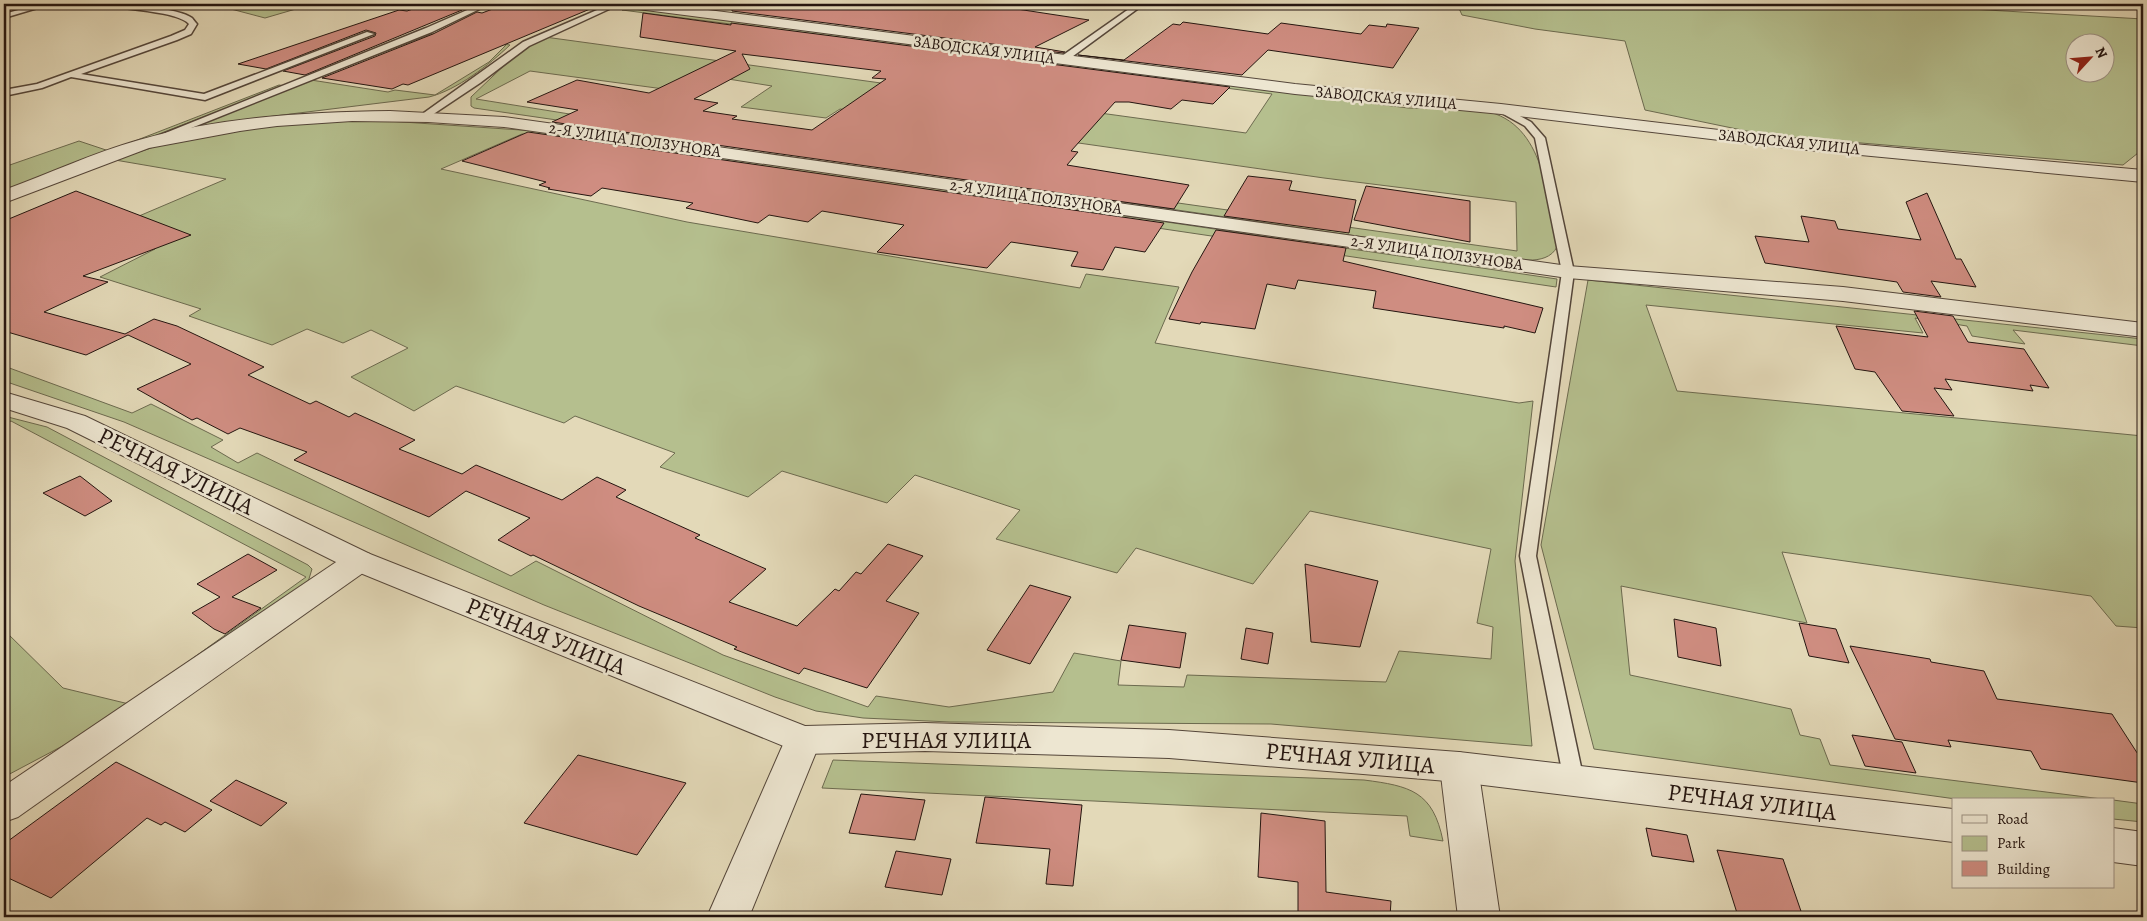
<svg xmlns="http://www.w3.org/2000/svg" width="2147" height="921" font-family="Alegreya,serif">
	<rect width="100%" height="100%" fill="#e3d9b8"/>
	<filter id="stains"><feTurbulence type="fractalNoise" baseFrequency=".004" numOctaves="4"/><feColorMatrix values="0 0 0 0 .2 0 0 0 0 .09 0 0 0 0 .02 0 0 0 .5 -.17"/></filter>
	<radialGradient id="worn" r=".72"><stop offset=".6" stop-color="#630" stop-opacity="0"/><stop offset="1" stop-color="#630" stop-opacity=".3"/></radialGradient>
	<g fill="#b5bf8e" stroke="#6c6a4f" fill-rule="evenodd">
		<polygon points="212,4 313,4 265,18"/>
		<path d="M1457,4H1883L2143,19V154L2138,153L2123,165L1766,135L1645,110L1625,41L1535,29L1462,15ZM2074,42H2104V72H2074Z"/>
		<path d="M636,8L1408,108C1433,109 1461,107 1485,111C1545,123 1548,199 1557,247C1546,268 1512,258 1494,256L474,108L471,106V97L514,56L545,37L1246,133L1272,94L622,10ZM530,71L701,94L728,79L772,86L741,107L826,118L840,109L1324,178L1516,202L1517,251L719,138L476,99Z"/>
		<path d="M427,34H434L510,45C489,65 457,90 429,97L258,118L173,134ZM429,35L506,45L489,62L435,95L395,90L388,92L311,80Z"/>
		<polygon points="279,85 285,86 4,193 4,174 8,172 4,171 4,167 79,141 109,151"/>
		<polygon points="309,121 388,121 550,132 1557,279 1556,287 522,134 441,169 687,222 1080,288 1086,274 1179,287 1155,343 1519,403 1533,401 1515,561 1532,746 1271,724 950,722 863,718 816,711 775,697 544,605 124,422 4,381 4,366 132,413 151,404 223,440 211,447 238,463 257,453 511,576 536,561 723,655 868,707 876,696 949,707 1053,692 1074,653 1121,661 1118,685 1184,687 1187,675 1386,682 1399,651 1491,659 1493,627 1477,623 1491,549 1310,511 1253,584 1136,548 1117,573 996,539 1020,510 915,475 887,503 782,471 748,497 660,467 675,453 575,416 564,423 456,386 414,411 351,377 408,348 371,330 343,343 307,329 272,345 189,316 201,309 100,277 155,249 92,236 226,179 115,160 157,146 191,137"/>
		<polygon points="1588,280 2143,339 2143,346 2013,330 2025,344 1972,336 1967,326 1915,318 1923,333 1646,305 1677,391 2143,436 2143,628 2116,626 2091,596 1782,552 1807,623 1621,586 1630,675 1791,709 1800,735 1820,739 1830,765 2110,800 1963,800 1594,749 1541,545"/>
		<polygon points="4,416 47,427 308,565 312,569 308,582 121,715 4,777 4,630 63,688 129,704 306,577 11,421 4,424"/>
		<path d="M833,760L1364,780C1410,786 1433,791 1443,841L1410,836L1407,816L822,788Z"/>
		<polygon points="2113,800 2143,804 2143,822 2113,819"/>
	</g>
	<g fill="#cf8d81" stroke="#241510" fill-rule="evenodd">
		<polygon points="428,4 462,10 305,75 283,71 375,36 376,33 366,30 266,69 238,64 399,10 407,11"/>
		<polygon points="506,4 602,4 408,85 403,84 392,89 322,78 433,34 477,12 482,13"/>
		<polygon points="732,4 984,4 1089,20 1035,47 1065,52 1063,53 732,11"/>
		<path d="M643,13L731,25V23L1230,87L1213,104L1182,100L1171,109L1129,102H1115L1071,151L1078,152L1067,165L1189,185L1174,209L552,122L578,110L527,102L577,80L649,93L736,51L640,37ZM742,54L881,71L872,78L886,79L812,130L732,119L737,116L703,111L718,103L694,99L750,69Z"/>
		<polygon points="1183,22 1268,34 1281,23 1361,34 1369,25 1386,27 1387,24 1419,28 1393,68 1268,50 1242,75 1078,55 1124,60 1173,24 1180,25"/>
		<polygon points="528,132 1164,223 1145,252 1115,247 1103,270 1071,266 1078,252 1011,242 987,268 877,252 904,225 822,211 808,222 769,215 758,223 686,208 693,203 602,188 591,196 548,189 550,188 539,185 546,182 462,161"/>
		<polygon points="1248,176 1292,181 1289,190 1356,200 1349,233 1224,216"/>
		<polygon points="1366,186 1470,201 1470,242 1354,220"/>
		<polygon points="76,191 191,235 83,276 108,282 44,312 125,334 154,319 177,326 264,367 248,375 310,404 316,401 349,417 355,413 415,440 399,449 462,474 476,465 562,500 597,477 626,490 616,497 700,535 695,538 766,569 729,602 797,626 835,589 839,591 856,572 861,574 888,544 923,556 886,601 919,613 867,688 804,668 799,674 734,649 737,647 639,606 533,555 531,556 498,540 530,518 466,491 429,517 294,460 307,452 240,428 228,434 197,418 192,420 137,389 191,364 128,335 86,355 4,331 4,221"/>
		<polygon points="1927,193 1956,259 1961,259 1976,287 1931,281 1941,297 1903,292 1897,282 1765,263 1755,236 1809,242 1801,216 1835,221 1838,229 1921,240 1906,202"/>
		<polygon points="1216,230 1346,248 1343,261 1543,308 1535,333 1504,326 1504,328 1373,308 1376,291 1298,280 1295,289 1267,284 1255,329 1201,322 1200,324 1169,319 1192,272"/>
		<polygon points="1914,311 1953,316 1968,342 2024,349 2049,388 2030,385 2033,391 1945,379 1952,390 1934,388 1954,416 1902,411 1875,372 1855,369 1836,326 1928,337"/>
		<polygon points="80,476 112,501 85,516 43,493"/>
		<polygon points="248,554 277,570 232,597 261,608 225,634 214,629 192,613 220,597 197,584"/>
		<polygon points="1305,564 1378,581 1360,647 1311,642"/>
		<polygon points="1030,585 1071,597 1030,664 987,650"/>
		<polygon points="1674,619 1716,628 1721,666 1678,657"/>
		<polygon points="1799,623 1836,629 1849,663 1809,656"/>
		<polygon points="1129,625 1186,633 1180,668 1121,660"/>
		<polygon points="1246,628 1273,633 1268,664 1241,659"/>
		<polygon points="1850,646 1930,659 1931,662 1984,671 1997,699 2112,714 2143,762 2143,783 2041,769 2031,751 1948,740 1951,747 1895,739"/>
		<polygon points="1852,735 1902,742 1916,773 1865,766"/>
		<polygon points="578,755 686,783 637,855 524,823"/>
		<polygon points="116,762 212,810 185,832 165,822 161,825 147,818 51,898 4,876 4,844"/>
		<polygon points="236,780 287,803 261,826 210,801"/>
		<polygon points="861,794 925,800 915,840 849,833"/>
		<polygon points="985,797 1082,805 1073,886 1046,884 1050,849 976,843"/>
		<polygon points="1261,813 1325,821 1326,892 1391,901 1390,917 1327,917 1298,913 1298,882 1258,877"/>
		<polygon points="1646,828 1687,835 1694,862 1652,856"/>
		<polygon points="1717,850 1783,859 1803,917 1765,917 1737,913"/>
		<polygon points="896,851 951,859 942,895 885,887"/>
	</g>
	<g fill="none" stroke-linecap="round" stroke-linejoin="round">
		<g stroke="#54463a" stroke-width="3">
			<g id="service">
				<polygon points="40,4 51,4 4,18 4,14"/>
				<path d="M106,4C123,4 179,8 192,18C192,18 196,23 197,24L191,34L177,40L81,74L204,94L367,32L374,34L205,100L71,77L42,88L4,96V90L37,84L171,36L185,30L189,24C179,12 126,9 109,6Z"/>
				<polygon points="481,4 490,4 432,32 161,140 155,140 153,138 426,28"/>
				<polygon points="611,4 620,4 529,46 480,83 429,117 426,118 421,115 523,42"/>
				<polygon points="1136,4 1144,4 1065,62 1059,62 1059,58"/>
				<polygon points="1501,106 1531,122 1545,138 1574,272 1536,556 1584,781 1581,787 1574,789 1567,787 1564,781 1520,556 1562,272 1535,138 1525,126 1498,111 1496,109"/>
			</g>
		</g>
		<g stroke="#54463a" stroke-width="2">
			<g id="minor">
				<polygon points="623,4 660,4 1295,84 1501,104 1787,138 2143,170 2143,182 1787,148 1501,114 1295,94 630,8"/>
				<path d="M390,111L504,117L1568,266L1843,287L2143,323V337L1843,301L1568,278L504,127L428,122L352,121L277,126L240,131L149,148L4,203V190C49,174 92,153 139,140C220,117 306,112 390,111Z"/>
				<polygon points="359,551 370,554 374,561 370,568 18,817 4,822 4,786 348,554"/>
				<polygon points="803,726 816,730 821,740 749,917 707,917 785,740 790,730"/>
				<polygon points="1459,752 1472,756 1478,767 1500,917 1458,917 1440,767 1446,756"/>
			</g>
		</g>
		<g stroke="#54463a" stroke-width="2">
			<g id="tertiary">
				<polygon points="4,392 85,416 370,554 805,726 925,723 1169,730 1459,752 1953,809 1953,842 1459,782 1169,758 925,751 803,754 348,568 67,428 4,408"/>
				<polygon points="2113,828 2143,832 2143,866 2113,862"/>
			</g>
		</g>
		<use href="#service" fill="#ede6d1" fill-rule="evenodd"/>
		<use href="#minor" fill="#ede6d1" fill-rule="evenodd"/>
		<use href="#tertiary" fill="#ede6d1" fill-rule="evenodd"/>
	</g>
	<g text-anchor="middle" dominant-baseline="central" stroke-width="5" stroke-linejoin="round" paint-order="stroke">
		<g font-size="16" fill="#241510" stroke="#ede6d1">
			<text transform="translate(984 50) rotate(7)">ЗАВОДСКАЯ УЛИЦА</text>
			<text transform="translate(1386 98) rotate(5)">ЗАВОДСКАЯ УЛИЦА</text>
			<text transform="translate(635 140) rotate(8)">2-Я УЛИЦА ПОЛЗУНОВА</text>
			<text transform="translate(1789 142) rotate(6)">ЗАВОДСКАЯ УЛИЦА</text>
			<text transform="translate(1036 197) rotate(8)">2-Я УЛИЦА ПОЛЗУНОВА</text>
			<text transform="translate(1437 253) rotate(8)">2-Я УЛИЦА ПОЛЗУНОВА</text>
		</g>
		<g font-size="24" fill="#241510" stroke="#ede6d1">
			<text transform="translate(176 471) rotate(26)">РЕЧНАЯ УЛИЦА</text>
			<text transform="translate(546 636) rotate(22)">РЕЧНАЯ УЛИЦА</text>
			<text x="946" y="740">РЕЧНАЯ УЛИЦА</text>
			<text transform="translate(1350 758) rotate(5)">РЕЧНАЯ УЛИЦА</text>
			<text transform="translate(1752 802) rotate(7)">РЕЧНАЯ УЛИЦА</text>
		</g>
	</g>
	<rect width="2147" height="921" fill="none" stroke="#e3d9b8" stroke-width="20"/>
	<rect x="5" y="5" width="2137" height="911" fill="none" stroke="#241510" stroke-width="2.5"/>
	<rect x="10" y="10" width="2127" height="901" fill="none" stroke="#241510"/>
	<rect x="1952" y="798" width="162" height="90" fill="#ede6d1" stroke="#9d9284"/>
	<rect x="1962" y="815" width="25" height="8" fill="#ede6d1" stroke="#9d9284"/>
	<text x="1997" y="824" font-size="15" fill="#241510">Road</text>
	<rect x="1962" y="836" width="25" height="15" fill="#b5bf8e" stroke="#9d9284"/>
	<text x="1997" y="848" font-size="15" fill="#241510">Park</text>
	<rect x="1962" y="861" width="25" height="15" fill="#cf8d81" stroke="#9d9284"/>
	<text x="1997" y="874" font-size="15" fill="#241510">Building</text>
	<g transform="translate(2090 58) rotate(64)"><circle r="24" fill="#ede6d1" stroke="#9d9284"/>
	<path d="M0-4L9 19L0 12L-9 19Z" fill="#8f2418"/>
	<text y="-8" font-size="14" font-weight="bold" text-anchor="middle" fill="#241510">N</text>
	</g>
	<rect width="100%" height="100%" filter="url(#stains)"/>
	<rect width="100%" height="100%" fill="url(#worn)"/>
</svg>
